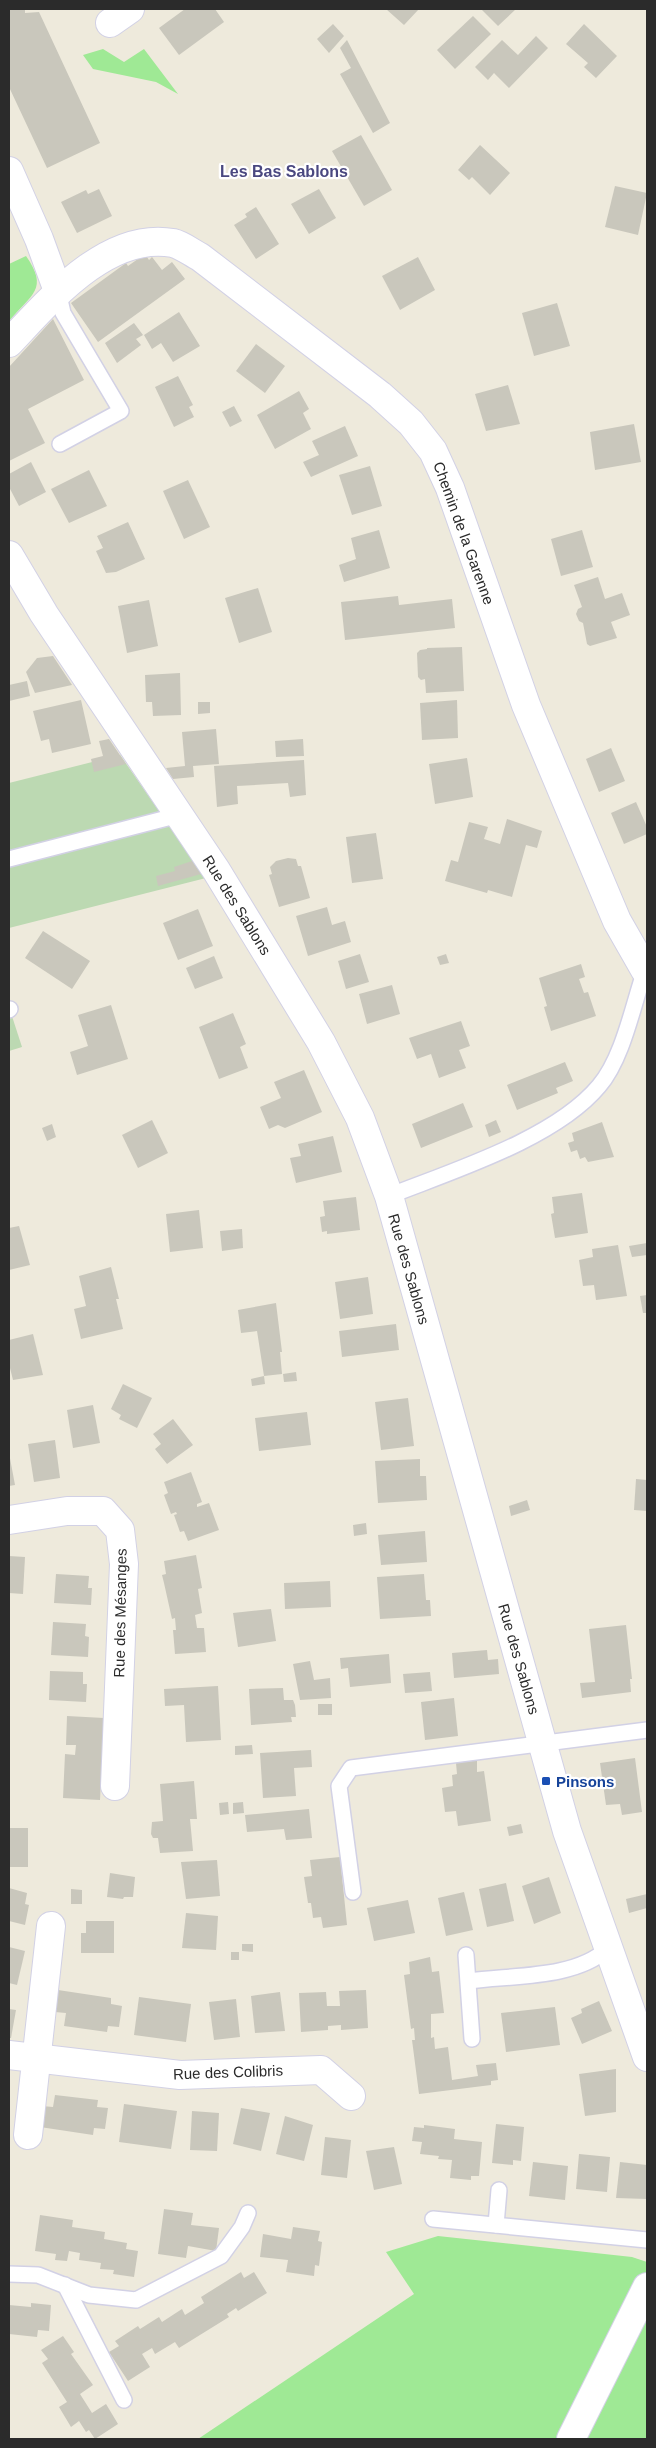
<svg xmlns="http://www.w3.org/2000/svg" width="656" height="2448" font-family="Helvetica,sans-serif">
	<rect width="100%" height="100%" fill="#eeeadc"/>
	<g fill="#9fe995">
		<polygon points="103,49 124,62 144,49 178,94 156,82 93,69 83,55"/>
		<path d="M26,256C49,289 32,294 9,321V264Z"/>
		<polygon points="438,2236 632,2257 647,2262 647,2439 198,2439 414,2294 386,2252"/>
	</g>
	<g fill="#bcd9b2">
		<polygon points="120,755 206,878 9,928 9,783"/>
		<polygon points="9,1007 22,1047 9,1051"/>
	</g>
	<g fill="#c9c7bc">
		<polygon points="9,9 25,9 25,13 39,12 100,143 47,168 9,87"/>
		<polygon points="185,9 215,9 224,22 179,55 159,28"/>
		<polygon points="386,9 419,9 404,25"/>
		<polygon points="481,9 516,9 498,26"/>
		<polygon points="473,16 491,34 455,69 437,50"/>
		<polygon points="333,24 344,36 329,53 317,39"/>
		<polygon points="584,24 617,56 596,78 584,67 588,63 566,44"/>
		<polygon points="536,36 548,48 509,88 494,73 488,80 475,67 502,40 518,55"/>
		<polygon points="347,40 390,123 373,133 340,74 351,68 340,48"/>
		<polygon points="361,135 392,190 364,206 332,151"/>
		<polygon points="480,145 510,173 490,195 472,177 469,180 458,170"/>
		<polygon points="615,186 647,193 638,235 605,227"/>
		<polygon points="99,189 112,216 77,233 61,202 86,190 88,194"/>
		<polygon points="319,189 336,218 309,234 291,204"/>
		<polygon points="256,207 279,244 256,259 234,225 247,217 245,214"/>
		<polygon points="145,254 149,260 152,257 162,270 172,262 185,279 98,342 71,303 126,263 128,266"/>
		<polygon points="418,257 435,290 400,310 382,276"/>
		<polygon points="557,303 570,346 534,356 522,313"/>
		<polygon points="179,312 200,346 173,362 161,343 152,349 144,335"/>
		<polygon points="53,319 84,380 28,409 45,443 9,461 9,367"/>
		<polygon points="134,323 143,335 136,339 141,345 117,363 105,343"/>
		<polygon points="256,344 285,366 265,393 236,371"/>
		<polygon points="178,376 193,405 189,407 194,417 174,427 155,387"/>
		<polygon points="508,385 520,424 486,431 475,394"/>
		<polygon points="299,391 309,409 303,413 311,429 275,449 257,415"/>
		<polygon points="234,406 242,421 230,427 222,412"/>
		<polygon points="634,424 641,462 595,470 590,432"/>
		<polygon points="345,426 358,456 311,477 303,462 319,455 312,441"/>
		<polygon points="31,462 46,492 19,506 9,487 9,474"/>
		<polygon points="370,466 382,506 352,515 339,475"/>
		<polygon points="89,470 107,506 69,523 51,489"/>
		<polygon points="188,480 210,527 184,539 163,491"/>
		<polygon points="128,522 145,559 116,572 106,573 96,551 103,548 97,536"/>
		<polygon points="379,530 390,568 344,582 339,565 356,559 351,538"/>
		<polygon points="582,530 593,567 561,576 551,539"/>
		<polygon points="598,577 605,599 622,593 630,615 611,622 617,638 590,646 587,644 583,623 579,621 576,614 578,609 582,607 574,585"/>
		<polygon points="258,588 272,632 239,643 225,598"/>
		<polygon points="398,596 399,605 452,599 455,628 345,640 341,602"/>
		<polygon points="149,600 158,646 127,653 118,606"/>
		<polygon points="462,647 464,691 426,693 425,679 421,680 418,677 417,653 420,650 427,649 427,648"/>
		<polygon points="53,656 72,685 35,693 26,672 37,658"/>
		<polygon points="180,673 181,715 153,716 152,702 146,702 145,675"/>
		<polygon points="27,681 30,696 9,701 9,685"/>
		<polygon points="81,700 91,744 52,753 49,739 41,741 33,711"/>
		<polygon points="457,700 458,738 422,740 420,703"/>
		<polygon points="198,702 210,702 210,713 198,714"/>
		<polygon points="216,729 219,764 193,766 194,777 173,779 166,768 185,766 182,732"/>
		<polygon points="109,739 126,764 94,772 91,759 103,756 99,741"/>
		<polygon points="303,739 304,756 276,757 275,741"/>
		<polygon points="611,748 625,781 599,792 586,759"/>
		<polygon points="467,758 473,797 435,804 429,764"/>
		<polygon points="304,760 306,795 290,797 288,783 237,786 238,804 217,807 214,766"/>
		<polygon points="636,802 647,827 647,834 624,844 611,813"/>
		<polygon points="507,819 542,831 537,848 526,845 512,897 488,890 487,893 445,881 451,860 458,862 469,822 488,827 484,839 500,844"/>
		<polygon points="376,833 383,879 352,883 346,837"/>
		<polygon points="288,858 296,859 298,866 301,866 310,898 279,907 269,875 272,874 270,867 276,861"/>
		<polygon points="192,861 201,874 158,886 156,876 175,871 174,867"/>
		<polygon points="327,907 332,925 345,921 351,942 308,956 296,916"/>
		<polygon points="198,909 213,946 178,960 163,923"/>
		<polygon points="43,931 90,961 72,989 25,958"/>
		<polygon points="360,954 369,982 346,989 338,961"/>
		<polygon points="446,954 449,963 440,965 437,957"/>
		<polygon points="214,956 223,978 195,989 186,968"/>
		<polygon points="581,964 585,977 579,979 584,993 588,992 596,1016 551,1031 544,1007 547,1006 539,978"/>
		<polygon points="392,985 400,1014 367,1024 359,994"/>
		<polygon points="111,1005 128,1059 77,1075 70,1052 88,1046 78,1015"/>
		<polygon points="233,1013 246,1044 240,1047 248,1068 219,1079 199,1027"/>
		<polygon points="461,1021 470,1046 459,1050 466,1068 439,1078 431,1054 417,1059 409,1038"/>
		<polygon points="565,1062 573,1081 556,1088 558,1093 517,1110 507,1085"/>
		<polygon points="304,1070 322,1112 285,1128 278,1125 269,1129 260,1107 281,1098 274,1082"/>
		<polygon points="463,1103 473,1127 421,1148 412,1124"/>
		<polygon points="152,1120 168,1153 138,1168 122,1135"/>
		<polygon points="496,1120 501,1132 489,1137 485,1125"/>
		<polygon points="602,1122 614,1157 588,1162 585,1157 580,1159 577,1150 571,1152 568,1143 574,1141 572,1133"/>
		<polygon points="52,1124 56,1137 47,1141 42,1128"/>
		<polygon points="333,1136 342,1172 296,1183 290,1158 301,1156 298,1144"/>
		<polygon points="582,1193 588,1233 555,1238 551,1214 554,1213 552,1197"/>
		<polygon points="356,1197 360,1230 327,1234 327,1231 322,1232 320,1217 325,1216 323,1201"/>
		<polygon points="199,1210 203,1248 170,1252 166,1214"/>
		<polygon points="19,1226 30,1265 9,1270 9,1228"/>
		<polygon points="242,1229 243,1248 222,1251 220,1231"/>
		<polygon points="647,1243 647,1255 632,1257 629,1246"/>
		<polygon points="618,1245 627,1296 596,1300 594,1285 583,1286 579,1260 593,1257 592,1249"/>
		<polygon points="111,1267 119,1299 116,1299 123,1329 81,1339 74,1309 86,1306 79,1276"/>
		<polygon points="368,1277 373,1314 340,1319 335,1282"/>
		<polygon points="647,1295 647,1313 643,1313 640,1296"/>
		<polygon points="276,1303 282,1352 280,1352 282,1374 264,1376 257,1331 241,1333 238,1310"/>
		<polygon points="396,1324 399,1350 342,1357 339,1331"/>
		<polygon points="33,1334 43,1375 13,1380 9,1364 9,1340"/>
		<polygon points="296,1372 297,1381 284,1382 283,1374"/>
		<polygon points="264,1376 265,1384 252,1386 251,1379"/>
		<polygon points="123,1384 152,1398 137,1428 119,1419 121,1415 111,1409"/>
		<polygon points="408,1398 414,1446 381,1450 375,1402"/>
		<polygon points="93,1405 100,1443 73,1448 67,1410"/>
		<polygon points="307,1412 311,1445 259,1451 255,1418"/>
		<polygon points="173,1419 193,1445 167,1464 155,1449 161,1444 153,1434"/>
		<polygon points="55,1440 60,1478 34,1482 28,1444"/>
		<polygon points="9,1453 15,1485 9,1486"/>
		<polygon points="420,1459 420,1476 426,1476 427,1500 378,1503 375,1461"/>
		<polygon points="191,1472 202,1502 197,1504 197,1507 209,1503 219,1530 188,1541 184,1531 180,1532 174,1515 177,1514 176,1512 171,1514 164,1495 168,1493 164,1482"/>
		<polygon points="636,1479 647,1480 647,1511 634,1510"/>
		<polygon points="527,1500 530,1510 511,1516 509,1506"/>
		<polygon points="366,1523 367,1534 354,1536 353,1525"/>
		<polygon points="425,1531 427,1562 381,1565 378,1535"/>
		<polygon points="196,1555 202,1588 198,1589 202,1613 195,1615 197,1628 204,1628 206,1652 175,1654 173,1630 176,1630 175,1618 172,1619 164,1583 162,1575 166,1574 164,1561"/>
		<polygon points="9,1556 25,1557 23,1594 9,1593"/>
		<polygon points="56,1574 89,1576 88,1588 92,1588 91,1605 54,1603"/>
		<polygon points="424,1574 426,1600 430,1600 431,1616 380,1619 377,1577"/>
		<polygon points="330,1581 331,1607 285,1609 284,1583"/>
		<polygon points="271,1609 276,1641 238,1647 233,1613"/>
		<polygon points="53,1622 86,1624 85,1636 89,1637 88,1657 51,1655"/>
		<polygon points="626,1625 632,1679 630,1679 631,1692 582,1698 580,1683 595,1682 589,1629"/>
		<polygon points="487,1650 488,1660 498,1659 499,1674 454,1678 452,1653"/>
		<polygon points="389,1654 391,1683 350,1687 348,1668 341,1669 340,1658"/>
		<polygon points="310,1661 314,1680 330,1678 331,1698 300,1700 293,1664"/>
		<polygon points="50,1671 83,1672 83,1684 87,1684 86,1702 49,1700"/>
		<polygon points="430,1672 432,1691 405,1693 403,1674"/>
		<polygon points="218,1686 221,1740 186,1742 184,1705 165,1706 164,1689"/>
		<polygon points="283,1688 284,1700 293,1700 295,1705 296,1717 291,1717 292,1722 251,1725 249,1689"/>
		<polygon points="454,1698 458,1736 425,1740 421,1702"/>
		<rect x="318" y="1704" width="14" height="11"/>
		<polygon points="67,1716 104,1718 100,1800 63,1798 65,1754 75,1755 76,1745 66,1745"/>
		<polygon points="252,1745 253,1754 235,1755 235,1746"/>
		<polygon points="311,1750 312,1767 294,1768 296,1796 263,1798 260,1753"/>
		<polygon points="635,1758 642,1812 622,1815 620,1804 606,1805 600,1763"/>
		<polygon points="477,1760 477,1772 484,1771 491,1821 458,1826 456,1811 445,1812 442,1788 453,1786 452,1775 457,1774 456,1763"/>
		<polygon points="194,1781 197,1819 190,1819 193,1851 160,1853 158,1838 153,1838 151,1834 152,1822 163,1821 160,1784"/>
		<polygon points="228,1802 229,1814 220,1815 219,1803"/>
		<polygon points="243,1802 244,1813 233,1814 233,1803"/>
		<polygon points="309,1809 312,1838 286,1840 284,1829 247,1832 245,1815"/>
		<polygon points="521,1824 523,1833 509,1836 507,1827"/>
		<rect x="9" y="1828" width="19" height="39"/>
		<polygon points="340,1857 347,1925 323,1928 321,1917 313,1918 311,1903 308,1903 304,1877 312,1876 310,1860"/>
		<polygon points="217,1860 220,1896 186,1899 181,1862"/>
		<polygon points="110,1873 135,1877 133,1897 124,1897 123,1899 107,1897"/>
		<polygon points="549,1877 561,1913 534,1924 522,1886"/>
		<polygon points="506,1883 514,1921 487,1927 479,1889"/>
		<polygon points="9,1888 27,1893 25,1904 29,1905 25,1925 9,1921"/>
		<polygon points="71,1889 82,1890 82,1904 71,1904"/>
		<polygon points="464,1892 473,1930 446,1936 438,1898"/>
		<polygon points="647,1894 647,1908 629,1913 626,1899"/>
		<polygon points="408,1900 415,1933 374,1941 367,1908"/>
		<polygon points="186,1913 218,1916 216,1950 182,1948"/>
		<polygon points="86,1921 114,1921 114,1953 81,1953 81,1933 86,1933"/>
		<polygon points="242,1944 253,1944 253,1952 242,1951"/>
		<polygon points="9,1947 25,1951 17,1985 9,1983"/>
		<rect x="231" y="1952" width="8" height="8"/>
		<polygon points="430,1957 432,1972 439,1971 444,2013 431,2014 431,2038 434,2037 435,2049 448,2047 452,2080 478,2076 476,2065 496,2063 498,2080 491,2081 491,2085 419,2094 412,2040 415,2040 414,2028 411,2029 404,1975 410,1974 409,1962"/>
		<polygon points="58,1990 111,1998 111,2004 122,2006 119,2027 108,2026 107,2032 64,2026 66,2013 55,2012"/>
		<polygon points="366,1990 368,2028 341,2030 341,2025 328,2026 328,2030 301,2032 299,1993 326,1992 327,2006 340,2006 339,1991"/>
		<polygon points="280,1992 285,2031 255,2033 251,1996"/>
		<polygon points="139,1997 191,2004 186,2042 134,2035"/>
		<polygon points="236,1999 240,2037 214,2040 209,2002"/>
		<polygon points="599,2001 612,2031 582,2044 571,2018 582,2013 581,2009"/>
		<polygon points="555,2007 560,2045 506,2052 501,2013"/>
		<polygon points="9,2009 16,2010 11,2038 9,2038"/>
		<polygon points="616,2069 616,2112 585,2116 579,2074"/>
		<polygon points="55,2095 98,2100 97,2107 108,2108 105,2129 94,2128 93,2135 40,2127 42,2106 53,2107"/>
		<polygon points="124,2104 177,2111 171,2149 119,2142"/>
		<polygon points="241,2108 270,2113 261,2151 233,2144"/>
		<polygon points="192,2111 219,2113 217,2151 190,2150"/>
		<polygon points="285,2116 313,2125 304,2161 276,2154"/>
		<polygon points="496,2124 524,2127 521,2161 513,2160 513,2165 492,2163"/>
		<polygon points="424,2125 455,2129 454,2139 482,2142 479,2176 471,2176 471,2180 450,2178 452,2160 438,2159 439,2156 420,2154 422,2142 412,2141 414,2127 424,2128"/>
		<polygon points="325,2137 351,2140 347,2178 321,2175"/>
		<polygon points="394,2147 402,2184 374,2190 366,2151"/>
		<polygon points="579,2154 610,2157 607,2192 576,2189"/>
		<polygon points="533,2162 568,2166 565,2200 529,2196"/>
		<polygon points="620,2162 647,2165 647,2199 616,2198"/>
		<polygon points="164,2209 193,2213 191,2225 219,2228 216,2251 188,2246 186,2258 158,2254"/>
		<polygon points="40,2215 73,2220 72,2227 105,2232 104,2239 127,2243 126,2249 138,2251 134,2277 113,2274 114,2270 100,2269 101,2263 79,2260 80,2253 69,2251 67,2261 55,2260 56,2254 35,2251"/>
		<polygon points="293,2227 320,2231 318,2241 322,2242 319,2266 315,2265 314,2276 286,2272 288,2260 260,2257 263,2234 291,2239"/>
		<polygon points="241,2272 244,2278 254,2272 267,2293 238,2311 236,2308 227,2314 229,2317 179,2348 175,2342 155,2354 152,2348 142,2354 150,2367 128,2381 109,2352 119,2346 115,2341 138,2326 140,2329 159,2317 162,2322 182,2309 185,2315 204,2303 201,2297"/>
		<polygon points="31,2303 51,2305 49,2331 38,2330 37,2337 9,2334 9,2305 31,2307"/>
		<polygon points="63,2336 74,2352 71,2354 93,2385 80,2394 92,2413 106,2404 118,2424 95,2439 89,2430 86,2432 79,2421 71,2427 59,2407 67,2402 42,2363 48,2359 41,2350"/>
	</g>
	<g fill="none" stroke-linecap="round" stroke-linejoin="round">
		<g stroke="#d2d1e5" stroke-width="18">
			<g id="service">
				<polyline points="58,291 63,313 121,411 60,444"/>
				<polyline points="9,859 179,815"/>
				<polyline points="9,1010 10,1009"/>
				<path d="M389,1196C452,1171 555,1139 599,1086C623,1058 633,1005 645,970"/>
				<polyline points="353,1892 339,1786 351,1768 647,1730"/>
				<polyline points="466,1955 472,2039"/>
				<path d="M469,1981C511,1975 575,1979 607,1949"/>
				<polyline points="433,2219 647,2240"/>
				<polyline points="496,2225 499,2190"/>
				<polyline points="9,2274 38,2275 89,2295 136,2300 221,2256 242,2227 248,2213"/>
				<polyline points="65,2285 124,2400"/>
			</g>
		</g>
		<g stroke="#d2d1e5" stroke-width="30">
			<g id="minor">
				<polyline points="110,23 130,9"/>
				<polyline points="9,171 39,239 58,291"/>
				<path d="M9,343C49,301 107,231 173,243C182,245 192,253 200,257L380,395L411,423L433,451L450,488L526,705L617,921L645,970L647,969"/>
				<polyline points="9,1520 67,1511 103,1511 120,1530 124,1564 115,1786"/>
				<polyline points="9,2055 180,2075 321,2070 351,2096"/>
				<polyline points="28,2135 51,1926"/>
				<polyline points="571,2439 647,2287"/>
			</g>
		</g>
		<g stroke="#d2d1e5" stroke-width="30">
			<polyline id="tertiary" points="9,555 44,614 216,870 321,1042 360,1118 389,1196 567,1831 647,2057"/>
		</g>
		<use href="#service" stroke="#fff" stroke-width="15"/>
		<use href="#minor" stroke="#fff" stroke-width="28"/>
		<use href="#tertiary" stroke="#fff" stroke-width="28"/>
	</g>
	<rect fill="#1a4fb4" stroke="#fff" stroke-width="2" x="541" y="1776" width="10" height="10" rx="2.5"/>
	<g text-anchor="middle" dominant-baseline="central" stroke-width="4.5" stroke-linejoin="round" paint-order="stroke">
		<g font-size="15" fill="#2b2b2b" stroke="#fff">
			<text transform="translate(464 533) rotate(70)">Chemin de la Garenne</text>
			<text transform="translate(237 905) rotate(58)">Rue des Sablons</text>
			<text transform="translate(409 1269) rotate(74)">Rue des Sablons</text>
			<text transform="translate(120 1613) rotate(-89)">Rue des Mésanges</text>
			<text transform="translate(519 1659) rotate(74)">Rue des Sablons</text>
			<text transform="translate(228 2072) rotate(-2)">Rue des Colibris</text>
		</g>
		<g font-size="15" font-weight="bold" fill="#164399" stroke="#fff" text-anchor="start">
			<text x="556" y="1781">Pinsons</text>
		</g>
		<g font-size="16" font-weight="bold" fill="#4a4880" stroke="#fff">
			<text x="284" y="171">Les Bas Sablons</text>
		</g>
	</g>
	<rect width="656" height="2448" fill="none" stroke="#2b2b2b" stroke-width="20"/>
</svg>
